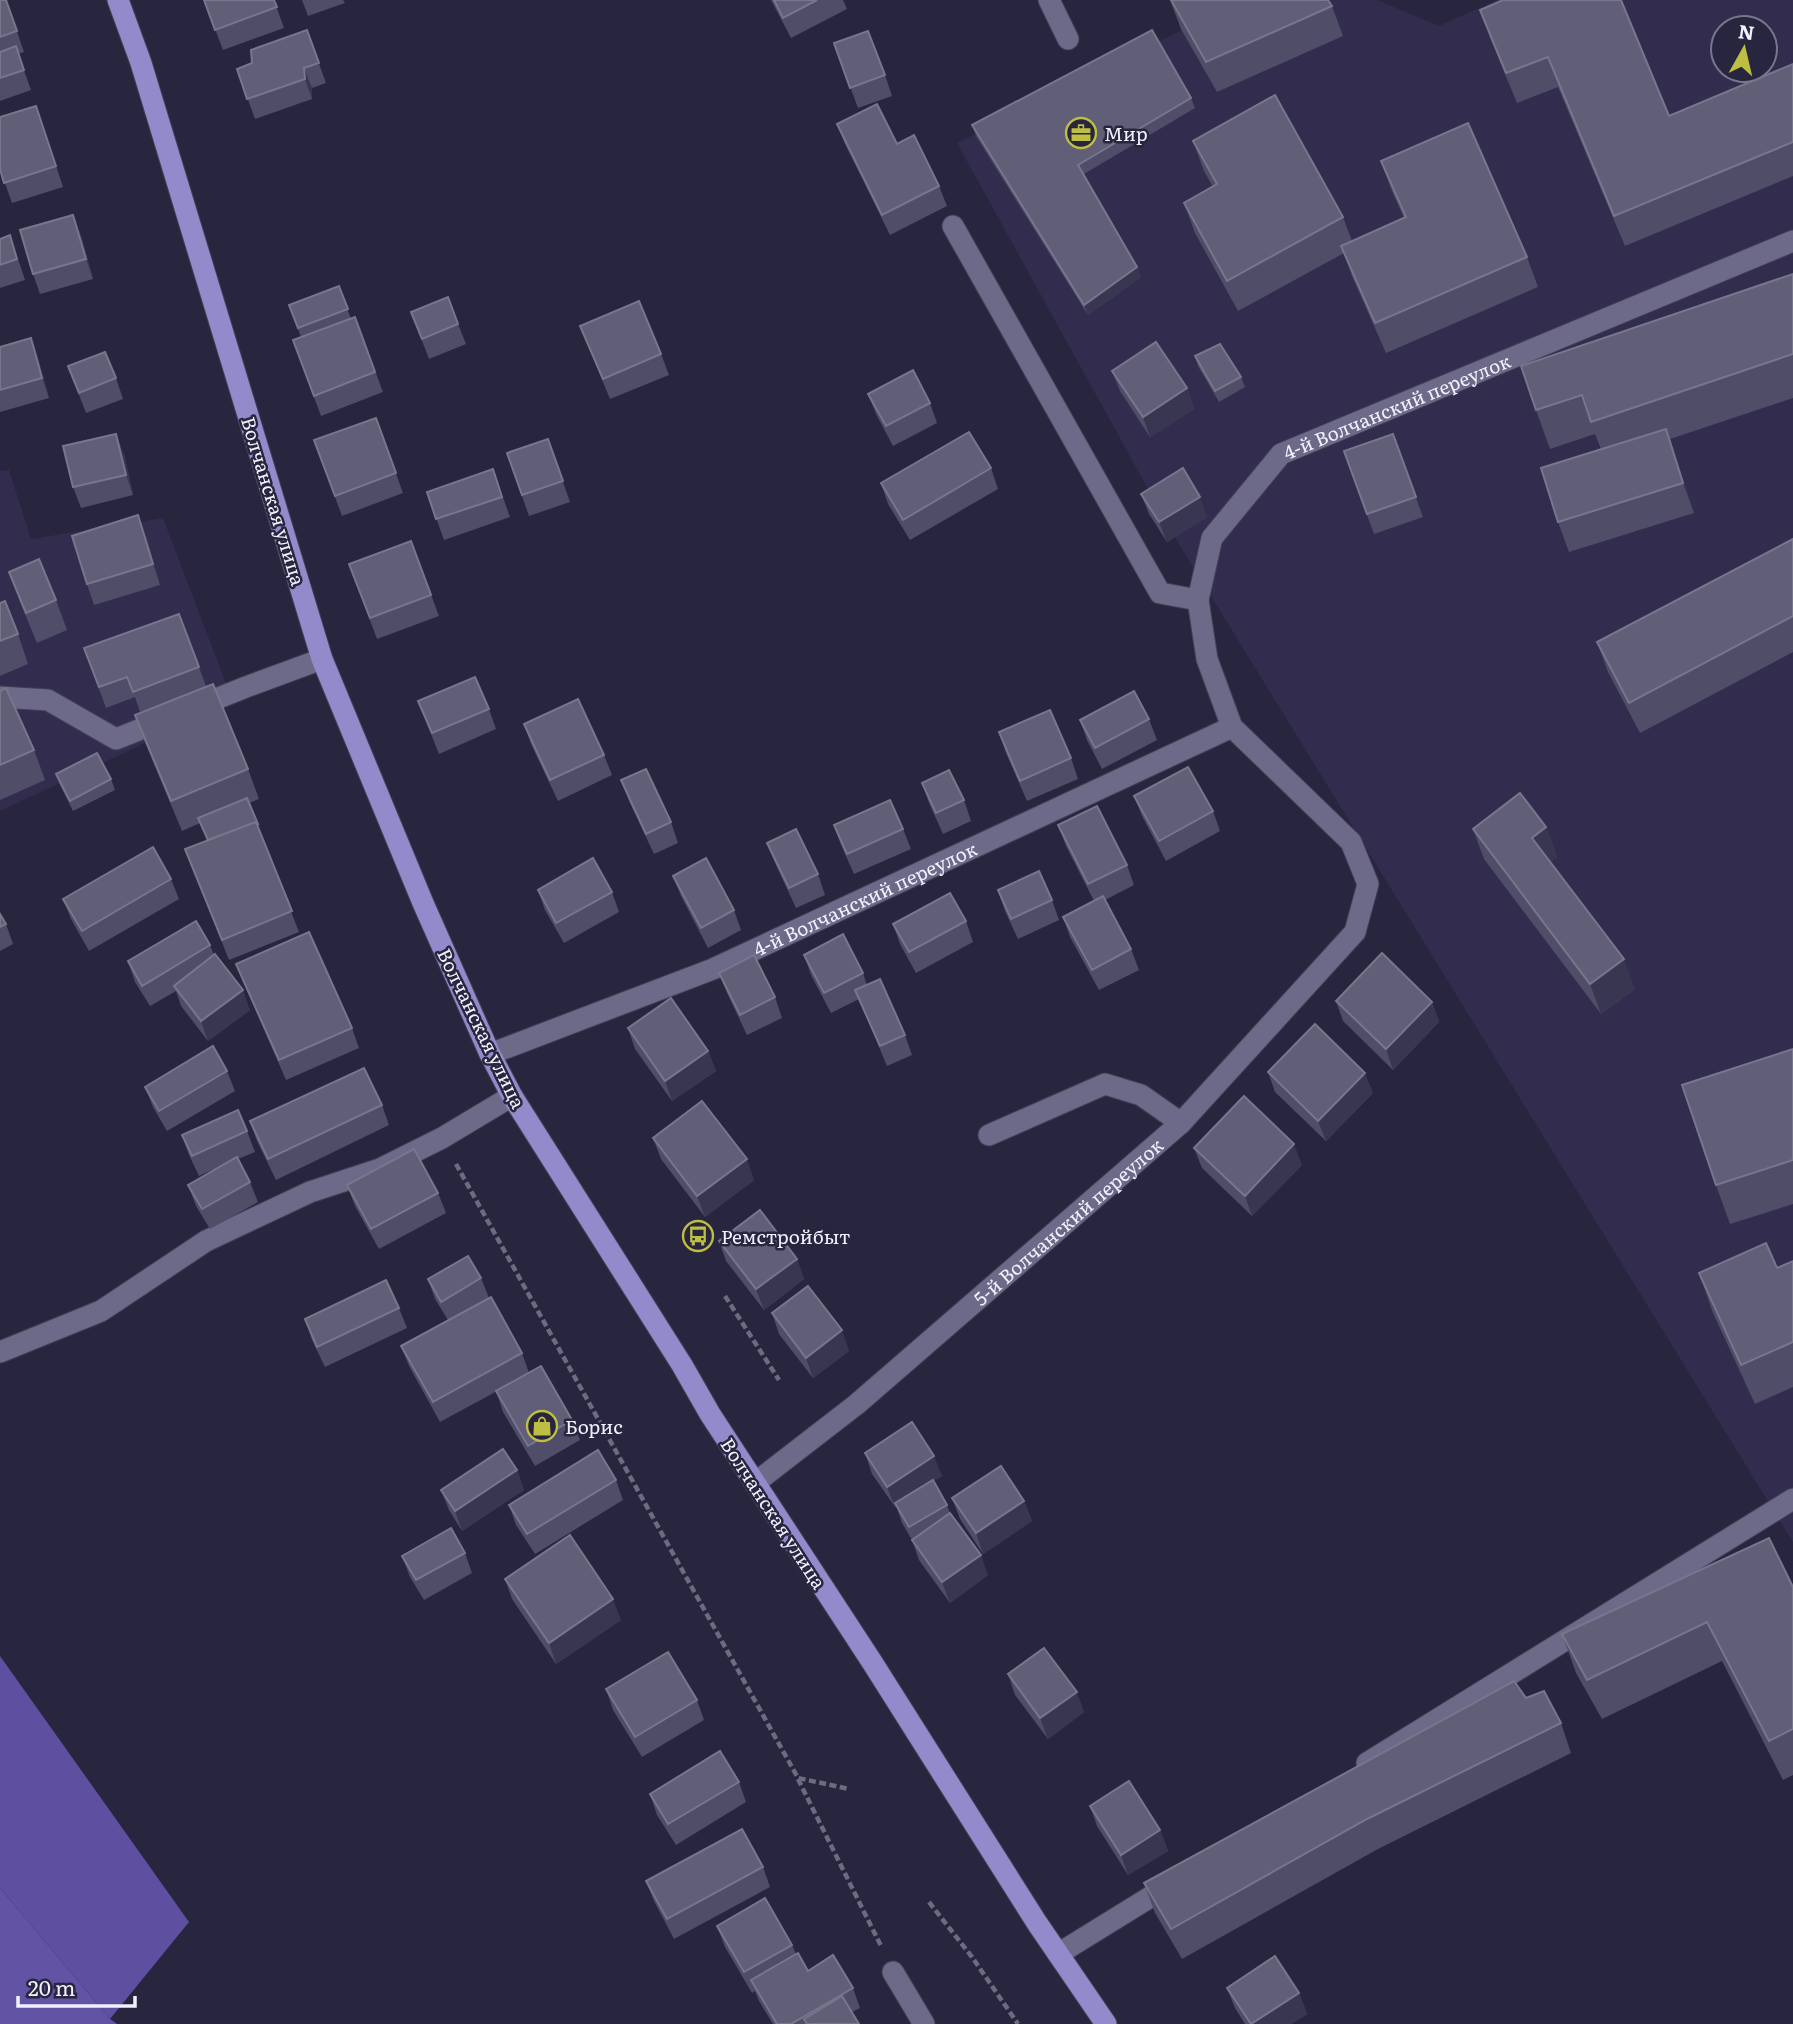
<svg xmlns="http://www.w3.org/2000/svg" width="1793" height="2024" font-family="Literata,serif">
	<rect width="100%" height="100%" fill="#28253f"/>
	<g fill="#322d4e" fill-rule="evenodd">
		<path d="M1242,0H1377L1439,26L1497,0H1793V1542L1174,536L957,143ZM1723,28H1765V70H1723Z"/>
		<polygon points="9,470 31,539 163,518 233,702 0,811 0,471"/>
	</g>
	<polygon fill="#5e4fa0" points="0,1656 189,1922 110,2019 0,1888"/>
	<polygon fill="#6253a5" points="0,1888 110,2019 117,2024 0,2024"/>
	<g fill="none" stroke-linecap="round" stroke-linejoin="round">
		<g stroke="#433f55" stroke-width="23">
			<g id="lane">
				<polyline points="953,226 1160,593 1198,600"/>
				<polyline points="0,697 48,700 116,739 246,687 322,659"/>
				<path id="s1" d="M1355,932L1368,884L1351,842L1232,727L1207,659L1198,600L1212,538L1281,454L1793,241"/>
				<polyline points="989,1135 1105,1084 1141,1095 1181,1123"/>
				<polyline points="0,1352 101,1311 206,1241 310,1192 380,1169 442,1138 512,1096"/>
				<polyline points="893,1972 924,2024"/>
			</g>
		</g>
		<g stroke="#433f55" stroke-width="23">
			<g id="street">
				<polyline points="1049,0 1068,39"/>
				<path id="s2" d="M490,1054L713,969L1232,727"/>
				<path id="s3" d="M755,1483L857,1404L1181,1123L1355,932"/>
				<polyline points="1367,1763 1793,1499"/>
				<polyline points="1058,1954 1173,1883"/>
			</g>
		</g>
		<g stroke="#433f55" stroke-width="23">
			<polyline id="primary" points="118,0 141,63 322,659 423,903 490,1054 512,1096 682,1365 710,1414 872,1662 1037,1923 1106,2024"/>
		</g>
		<g stroke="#6d6b81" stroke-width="4.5" stroke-dasharray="7 3.5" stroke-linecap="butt">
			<polyline points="456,1164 798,1778 849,1789"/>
			<polyline points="725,1296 779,1380"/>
			<polyline points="798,1779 881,1946"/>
			<polyline points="929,1902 972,1957 1018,2024"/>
		</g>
		<use href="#lane" stroke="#6d6988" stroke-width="21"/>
		<use href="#street" stroke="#6d6988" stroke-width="21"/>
		<use href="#primary" stroke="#938acc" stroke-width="21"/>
	</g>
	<g fill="#504d68">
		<polygon points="0,0 6,0 24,52 18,54 31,90 0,101"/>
		<polygon points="204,0 274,0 284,28 223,50"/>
		<polygon points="302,0 343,0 345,3 308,16"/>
		<polygon points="771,0 843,0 847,9 791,38"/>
		<polygon points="1170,0 1332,6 1343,36 1217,92 1181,29"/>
		<polygon points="1480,10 1669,116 1793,64 1793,176 1625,246 1558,87 1517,103 1491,40"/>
		<polygon points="307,30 326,83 312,88 312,99 255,119 237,69 252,63"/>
		<polygon points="834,43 885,75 892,96 858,108"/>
		<polygon points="1191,98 1195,108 1084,174 1137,267 1141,277 1088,315 976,136 972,125"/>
		<polygon points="837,124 897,144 939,186 947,206 890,235 845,144"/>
		<polygon points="43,126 63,187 12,203 0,169"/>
		<polygon points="1193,141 1343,217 1352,241 1404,218 1392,191 1381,161 1527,257 1538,287 1386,353 1352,276 1344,253 1238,311 1195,233 1184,203 1213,187 1204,171"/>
		<polygon points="81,235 93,279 40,294 33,274"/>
		<polygon points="0,239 17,256 25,280 0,288"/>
		<polygon points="1793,274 1793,398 1670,439 1694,513 1569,552 1558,522 1601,449 1595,434 1550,449 1536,410"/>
		<polygon points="339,286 351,319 355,317 383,392 321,416 293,340 301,337 289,305"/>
		<polygon points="411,312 458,324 466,344 429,359"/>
		<polygon points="580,326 661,354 669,375 610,399"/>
		<polygon points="31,338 38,358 49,398 0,412 0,347"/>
		<polygon points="1195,356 1241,377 1245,387 1219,402 1198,366"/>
		<polygon points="68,366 116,378 123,399 86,413"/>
		<polygon points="1112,371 1187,388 1194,409 1150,437 1120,391"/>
		<polygon points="868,394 930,403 937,423 893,446 876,414"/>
		<polygon points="376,418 403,493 342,516 314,440"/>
		<polygon points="1393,434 1423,517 1374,534 1344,451"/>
		<polygon points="548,439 570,502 529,516 507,453"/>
		<polygon points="124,454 133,495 81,508 73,487"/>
		<polygon points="991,468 998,489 910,540 888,504 881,483"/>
		<polygon points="493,469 510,517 444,540 427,492"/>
		<polygon points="1141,494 1207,517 1167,542 1149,514"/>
		<polygon points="146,536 160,585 94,605 87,584"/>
		<polygon points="1793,539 1793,652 1640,733 1608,672 1597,642"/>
		<polygon points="411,541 439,616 377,639 349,564"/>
		<polygon points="9,572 56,600 67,630 37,643 20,602"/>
		<polygon points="0,603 18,634 28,664 0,676"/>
		<polygon points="179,614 206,686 248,769 259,799 249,803 299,932 229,960 185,849 207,841 200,823 182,831 146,745 135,716 168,702 140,712 135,697 106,708 84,648"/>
		<polygon points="0,691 34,750 45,780 0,800"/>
		<polygon points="418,701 489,709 496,729 439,754"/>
		<polygon points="1149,719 1157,740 1102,769 1087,740 1080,720"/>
		<polygon points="524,724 604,755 612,775 558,801 531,744"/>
		<polygon points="999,732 1071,758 1078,779 1027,801 1006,753"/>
		<polygon points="56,774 111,779 115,790 73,811 60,785"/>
		<polygon points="621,780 671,822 678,843 654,854 629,801"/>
		<polygon points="922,783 964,800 971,821 943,834 929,803"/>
		<polygon points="1134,796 1213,811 1220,831 1166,861 1142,816"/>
		<polygon points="834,825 903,829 911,849 854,874 841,845"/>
		<polygon points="1058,825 1127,865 1134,885 1105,900 1131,949 1139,970 1099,990 1070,937 1063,917 1094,901 1066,846"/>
		<polygon points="1546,827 1557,857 1550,862 1635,989 1601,1014 1484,859 1473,829"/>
		<polygon points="767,843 818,874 825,895 796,908 775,863"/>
		<polygon points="673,876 734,910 741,930 708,948 681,896"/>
		<polygon points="171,879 179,899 89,951 71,919 63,899"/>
		<polygon points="538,890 612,892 619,912 564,943 545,910"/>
		<polygon points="998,890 1052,900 1059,920 1018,939 1005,911"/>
		<polygon points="0,914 6,924 13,944 0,951"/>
		<polygon points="966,921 973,942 916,973 900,944 893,924"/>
		<polygon points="210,945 214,955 250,1010 208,1041 181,1006 176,991 150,1006 135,982 128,961"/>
		<polygon points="804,955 863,973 867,985 905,1035 912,1055 887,1066 859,999 831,1013 811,975"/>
		<polygon points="236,964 352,1028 359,1048 286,1080 244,984"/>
		<polygon points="719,973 775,997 782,1018 747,1035 727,993"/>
		<polygon points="1336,1001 1432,1002 1439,1022 1393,1070 1343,1021"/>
		<polygon points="628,1028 708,1051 716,1071 672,1101 635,1049"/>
		<polygon points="1793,1049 1793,1204 1730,1224 1716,1185"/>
		<polygon points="227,1071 235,1091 167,1131 153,1107 145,1087"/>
		<polygon points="1268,1072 1373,1093 1326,1141 1275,1092"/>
		<polygon points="382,1105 389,1125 276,1180 257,1141 250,1121"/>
		<polygon points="247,1131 255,1152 238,1159 250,1182 258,1202 210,1229 196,1206 188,1185 221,1166 199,1176 189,1155 182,1135"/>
		<polygon points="653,1138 754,1180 705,1217 661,1159"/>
		<polygon points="1194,1148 1302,1165 1252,1216 1202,1168"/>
		<polygon points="347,1185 438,1193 446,1213 379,1249 355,1206"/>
		<polygon points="719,1241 797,1259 804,1279 764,1310 726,1261"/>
		<polygon points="1793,1261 1793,1387 1755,1404 1713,1313 1699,1273 1777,1268"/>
		<polygon points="481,1278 489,1298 522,1353 529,1373 572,1420 580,1440 535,1466 503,1412 496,1391 499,1390 440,1422 409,1366 401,1346 448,1320 435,1299 428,1279"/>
		<polygon points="399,1308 407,1328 325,1367 312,1340 305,1319"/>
		<polygon points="772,1313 849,1351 813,1378 779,1334"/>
		<polygon points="865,1453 942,1476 933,1481 947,1505 950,1513 988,1575 950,1603 919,1560 912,1540 902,1523 896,1506 895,1507 872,1474"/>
		<polygon points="517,1470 524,1490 462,1531 449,1510 441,1490"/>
		<polygon points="616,1480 623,1500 535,1554 516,1525 509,1505"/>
		<polygon points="952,1498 1024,1501 1032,1521 983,1554 960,1519"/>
		<polygon points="465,1553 472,1573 424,1600 410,1577 402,1556"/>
		<polygon points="505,1579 621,1620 556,1664 512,1599"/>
		<polygon points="1793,1587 1793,1775 1783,1780 1722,1661 1602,1719 1576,1673 1562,1634"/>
		<polygon points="1008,1674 1084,1712 1048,1739 1015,1695"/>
		<polygon points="606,1689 697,1700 704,1720 642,1757 613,1710"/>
		<polygon points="1526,1698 1561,1723 1571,1753 1378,1849 1182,1959 1155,1913 1144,1883"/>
		<polygon points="739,1782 746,1802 676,1845 657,1815 650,1794"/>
		<polygon points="1090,1806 1160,1830 1168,1851 1128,1875 1097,1826"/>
		<polygon points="763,1867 770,1887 674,1939 654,1901 646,1881"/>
		<polygon points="717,1926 792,1945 796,1954 808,1971 853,1988 860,2008 852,2012 859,2024 773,2024 759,2001 755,1991 752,1993 725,1947"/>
		<polygon points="1227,1988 1299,1993 1307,2014 1291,2024 1245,2024 1235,2008"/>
	</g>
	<g fill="#393651">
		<polygon points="304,68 312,88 312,99 305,79"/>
		<polygon points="73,215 81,235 93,279 86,259"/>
		<polygon points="1137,267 1141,277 1088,315 1084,305"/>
		<polygon points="31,338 38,358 49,398 42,378"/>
		<polygon points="1187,388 1194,409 1150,437 1143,417"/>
		<polygon points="1666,429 1677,459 1694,513 1683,483"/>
		<polygon points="116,434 124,454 133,495 126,475"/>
		<polygon points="1200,497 1207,517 1167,542 1159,522"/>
		<polygon points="138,515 146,536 160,585 153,564"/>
		<polygon points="1546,827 1557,857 1543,868 1532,838"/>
		<polygon points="1624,959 1635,989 1601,1014 1590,984"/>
		<polygon points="243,990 250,1010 208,1041 201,1021"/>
		<polygon points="1432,1002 1439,1022 1393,1070 1386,1049"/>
		<polygon points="708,1051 716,1071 672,1101 665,1081"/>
		<polygon points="1365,1073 1373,1093 1326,1141 1318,1121"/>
		<polygon points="1294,1144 1302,1165 1252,1216 1245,1196"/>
		<polygon points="747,1159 754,1180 705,1217 697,1196"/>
		<polygon points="797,1259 804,1279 764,1310 756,1289"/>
		<polygon points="842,1330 849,1351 813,1378 806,1358"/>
		<polygon points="934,1456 942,1476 896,1506 895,1503 896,1506 895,1507 887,1487"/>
		<polygon points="517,1470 524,1490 462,1531 455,1511"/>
		<polygon points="1024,1501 1032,1521 983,1554 976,1533"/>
		<polygon points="981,1555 988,1575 950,1603 942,1582"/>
		<polygon points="613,1599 621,1620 556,1664 549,1643"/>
		<polygon points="1077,1692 1084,1712 1048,1739 1040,1718"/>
		<polygon points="1160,1830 1168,1851 1128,1875 1121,1855"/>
		<polygon points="1299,1993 1307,2014 1291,2024 1252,2024"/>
	</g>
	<g fill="#615f78" stroke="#78768d" stroke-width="2">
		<polygon points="0,0 6,0 17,31 0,37"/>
		<polygon points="204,0 274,0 277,7 215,30"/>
		<polygon points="774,0 817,0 783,18"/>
		<polygon points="1171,0 1328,0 1332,6 1206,62"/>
		<polygon points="1503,0 1621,0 1669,116 1793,64 1793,142 1614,216 1548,57 1506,73 1480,10"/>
		<polygon points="307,30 319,63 304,68 305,79 247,99 237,69 252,63 251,50"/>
		<polygon points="1152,30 1191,98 1078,165 1137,267 1084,305 972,125"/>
		<polygon points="868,31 885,75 850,88 834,43"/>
		<polygon points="16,46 24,70 0,78 0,52"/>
		<polygon points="1275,95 1343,217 1227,281 1184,203 1217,184 1193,141"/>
		<polygon points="877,104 897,144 914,135 939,186 882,215 837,124"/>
		<polygon points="36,106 56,166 4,183 0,169 0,117"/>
		<polygon points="1468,123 1527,257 1375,323 1341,246 1406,217 1381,161"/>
		<polygon points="73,215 86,259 33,274 20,230"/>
		<polygon points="10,235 17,259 0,265 0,239"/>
		<polygon points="1793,274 1793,354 1591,422 1582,395 1536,410 1521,366"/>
		<polygon points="339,286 348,309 298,328 289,305"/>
		<polygon points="448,297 458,324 422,339 411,312"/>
		<polygon points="639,301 661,354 603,379 580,326"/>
		<polygon points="355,317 375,372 314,396 293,340"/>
		<polygon points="31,338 42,378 0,390 0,347"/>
		<polygon points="1156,342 1187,388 1143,417 1112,371"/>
		<polygon points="1220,344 1241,377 1215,391 1195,356"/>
		<polygon points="105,352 116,378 79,393 68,366"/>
		<polygon points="913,370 930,403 886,426 868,394"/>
		<polygon points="376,418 396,473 335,496 314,440"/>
		<polygon points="1666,429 1683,483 1558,522 1541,468"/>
		<polygon points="969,432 991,468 903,520 881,483"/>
		<polygon points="116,434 126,475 73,487 63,446"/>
		<polygon points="1393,434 1416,497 1367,514 1344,451"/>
		<polygon points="548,439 563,481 522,495 507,453"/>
		<polygon points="1183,468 1200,497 1159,522 1141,494"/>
		<polygon points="493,469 502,497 436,519 427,492"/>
		<polygon points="138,515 153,564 87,584 72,536"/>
		<polygon points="1793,539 1793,616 1629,703 1597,642"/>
		<polygon points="411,541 431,595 370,618 349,564"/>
		<polygon points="39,559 56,600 26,613 9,572"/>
		<polygon points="5,601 18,634 0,641 0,603"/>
		<polygon points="179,614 199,667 133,692 127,677 99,687 84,648"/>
		<polygon points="475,677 489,709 432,733 418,701"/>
		<polygon points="213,684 248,769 171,801 135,715"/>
		<polygon points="6,688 34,750 0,765 0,691"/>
		<polygon points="1134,691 1149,719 1095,748 1080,720"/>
		<polygon points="578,699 604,755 550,780 524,724"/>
		<polygon points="1050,710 1071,758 1020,781 999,732"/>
		<polygon points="97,753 111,779 70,801 56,774"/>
		<polygon points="1188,767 1213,811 1159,841 1134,796"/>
		<polygon points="646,769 671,822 646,834 621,780"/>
		<polygon points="949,770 964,800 936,813 922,783"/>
		<polygon points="1520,793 1546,827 1532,838 1624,959 1590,984 1473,829"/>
		<polygon points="247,798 258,824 257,824 256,822 208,840 198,818"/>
		<polygon points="890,800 903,829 847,854 834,825"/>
		<polygon points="1097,806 1127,865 1088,884 1058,825"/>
		<polygon points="256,822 292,911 222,940 185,849"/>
		<polygon points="796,829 818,874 789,888 767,843"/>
		<polygon points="153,847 171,879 82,931 63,899"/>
		<polygon points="593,858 612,892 556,923 538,890"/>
		<polygon points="706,858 734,910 701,928 673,876"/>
		<polygon points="1039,871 1052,900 1011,919 998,890"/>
		<polygon points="950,893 966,921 909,952 893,924"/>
		<polygon points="1103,896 1131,949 1092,970 1063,917"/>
		<polygon points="0,914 6,924 0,927"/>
		<polygon points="196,921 210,945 142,986 128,961"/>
		<polygon points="309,932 352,1028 279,1060 236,964"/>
		<polygon points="843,934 863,973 824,993 804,955"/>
		<polygon points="1382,953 1432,1002 1386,1049 1336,1001"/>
		<polygon points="215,954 243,990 201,1021 174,986"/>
		<polygon points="754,955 775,997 740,1015 719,973"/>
		<polygon points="880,979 905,1035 880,1046 855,990"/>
		<polygon points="671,998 708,1051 665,1081 628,1028"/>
		<polygon points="1315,1024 1365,1073 1318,1121 1268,1072"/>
		<polygon points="213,1046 227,1071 159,1111 145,1087"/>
		<polygon points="1793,1049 1793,1160 1716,1185 1682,1085"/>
		<polygon points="364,1068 382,1105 268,1159 250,1121"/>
		<polygon points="1244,1096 1294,1144 1245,1196 1194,1148"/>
		<polygon points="702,1101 747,1159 697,1196 653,1138"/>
		<polygon points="238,1110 247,1131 192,1156 182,1135"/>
		<polygon points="414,1149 438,1193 371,1229 347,1185"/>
		<polygon points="237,1157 250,1182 202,1209 188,1185"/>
		<polygon points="760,1210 797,1259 756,1289 719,1241"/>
		<polygon points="1766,1243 1777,1268 1793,1261 1793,1342 1741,1365 1699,1273"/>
		<polygon points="468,1256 481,1278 441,1302 428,1279"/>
		<polygon points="386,1280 399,1308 317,1347 305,1319"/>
		<polygon points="808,1286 842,1330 806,1358 772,1313"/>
		<polygon points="491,1297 522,1353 433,1402 401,1346"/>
		<polygon points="541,1366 572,1420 528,1446 496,1391"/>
		<polygon points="912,1422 934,1456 887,1487 865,1453"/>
		<polygon points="503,1449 517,1470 455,1511 441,1490"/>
		<polygon points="598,1450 616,1480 527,1534 509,1505"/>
		<polygon points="1001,1466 1024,1501 976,1533 952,1498"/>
		<polygon points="933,1480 947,1505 909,1527 895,1503"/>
		<polygon points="950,1513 981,1555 942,1582 912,1540"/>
		<polygon points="451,1528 465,1553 416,1580 402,1556"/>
		<polygon points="570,1535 613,1599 549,1643 505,1579"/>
		<polygon points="1769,1538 1793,1587 1793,1729 1769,1741 1707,1622 1587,1680 1562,1634"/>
		<polygon points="1044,1648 1077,1692 1040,1718 1008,1674"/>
		<polygon points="668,1652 697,1700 635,1737 606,1689"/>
		<polygon points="1514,1681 1526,1698 1544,1691 1561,1723 1367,1819 1171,1929 1144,1883"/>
		<polygon points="720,1751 739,1782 668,1824 650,1794"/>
		<polygon points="1129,1781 1160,1830 1121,1855 1090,1806"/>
		<polygon points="742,1829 763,1867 667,1919 646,1881"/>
		<polygon points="765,1898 792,1945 744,1972 717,1926"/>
		<polygon points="798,1953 808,1971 833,1955 853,1988 791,2024 777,2024 751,1980"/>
		<polygon points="1275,1956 1299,1993 1251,2024 1227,1988"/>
		<polygon points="842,1996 859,2024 807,2024 804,2019"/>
	</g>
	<defs>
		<g id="office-ring" transform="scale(1.575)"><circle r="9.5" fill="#28253f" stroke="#bebe42" stroke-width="1.5"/><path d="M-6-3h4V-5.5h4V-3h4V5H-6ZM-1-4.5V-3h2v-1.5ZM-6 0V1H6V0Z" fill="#bebe42"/></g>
		<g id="bus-ring" transform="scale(1.575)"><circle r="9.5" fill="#28253f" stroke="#bebe42" stroke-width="1.5"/><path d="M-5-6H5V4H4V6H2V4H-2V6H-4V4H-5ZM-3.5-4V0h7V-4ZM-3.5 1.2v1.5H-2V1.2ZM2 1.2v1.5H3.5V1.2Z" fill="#bebe42"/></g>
		<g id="shop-ring" transform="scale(1.575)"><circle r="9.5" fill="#28253f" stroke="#bebe42" stroke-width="1.5"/><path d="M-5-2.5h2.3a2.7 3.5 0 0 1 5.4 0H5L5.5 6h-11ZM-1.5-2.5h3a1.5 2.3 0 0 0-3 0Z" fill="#bebe42"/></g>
	</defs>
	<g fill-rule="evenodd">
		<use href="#office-ring" x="1081" y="133"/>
		<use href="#bus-ring" x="698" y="1236"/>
		<use href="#shop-ring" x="542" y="1426"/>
	</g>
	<g text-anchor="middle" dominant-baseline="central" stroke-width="5" stroke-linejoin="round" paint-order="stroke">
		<g font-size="19" fill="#f1f0fe" stroke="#28253f" text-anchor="start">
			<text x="1104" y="133">Мир</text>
			<text x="721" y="1236">Ремстройбыт</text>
			<text x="565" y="1426">Борис</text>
		</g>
		<g font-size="19" fill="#f1f0fe" stroke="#28253f">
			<text stroke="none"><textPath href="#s1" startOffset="690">4-й Волчанский переулок</textPath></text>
			<text transform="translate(274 501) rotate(73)">Волчанская улица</text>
			<text stroke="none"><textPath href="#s2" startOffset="406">4-й Волчанский переулок</textPath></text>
			<text transform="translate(482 1028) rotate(64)">Волчанская улица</text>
			<text stroke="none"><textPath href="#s3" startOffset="408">5-й Волчанский переулок</textPath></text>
			<text transform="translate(774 1513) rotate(57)">Волчанская улица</text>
		</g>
	</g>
	<g transform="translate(1744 49) rotate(8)"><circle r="33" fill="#28253f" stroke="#78768b" stroke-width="2"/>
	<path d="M0-5L12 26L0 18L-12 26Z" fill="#bebe42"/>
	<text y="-10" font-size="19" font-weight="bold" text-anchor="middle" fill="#f1f0fe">N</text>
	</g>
	<path d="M18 1996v10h117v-10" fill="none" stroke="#f1f0fe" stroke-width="3.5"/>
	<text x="28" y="1996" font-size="21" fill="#f1f0fe" stroke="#28253f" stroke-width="5" paint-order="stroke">20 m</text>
</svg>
